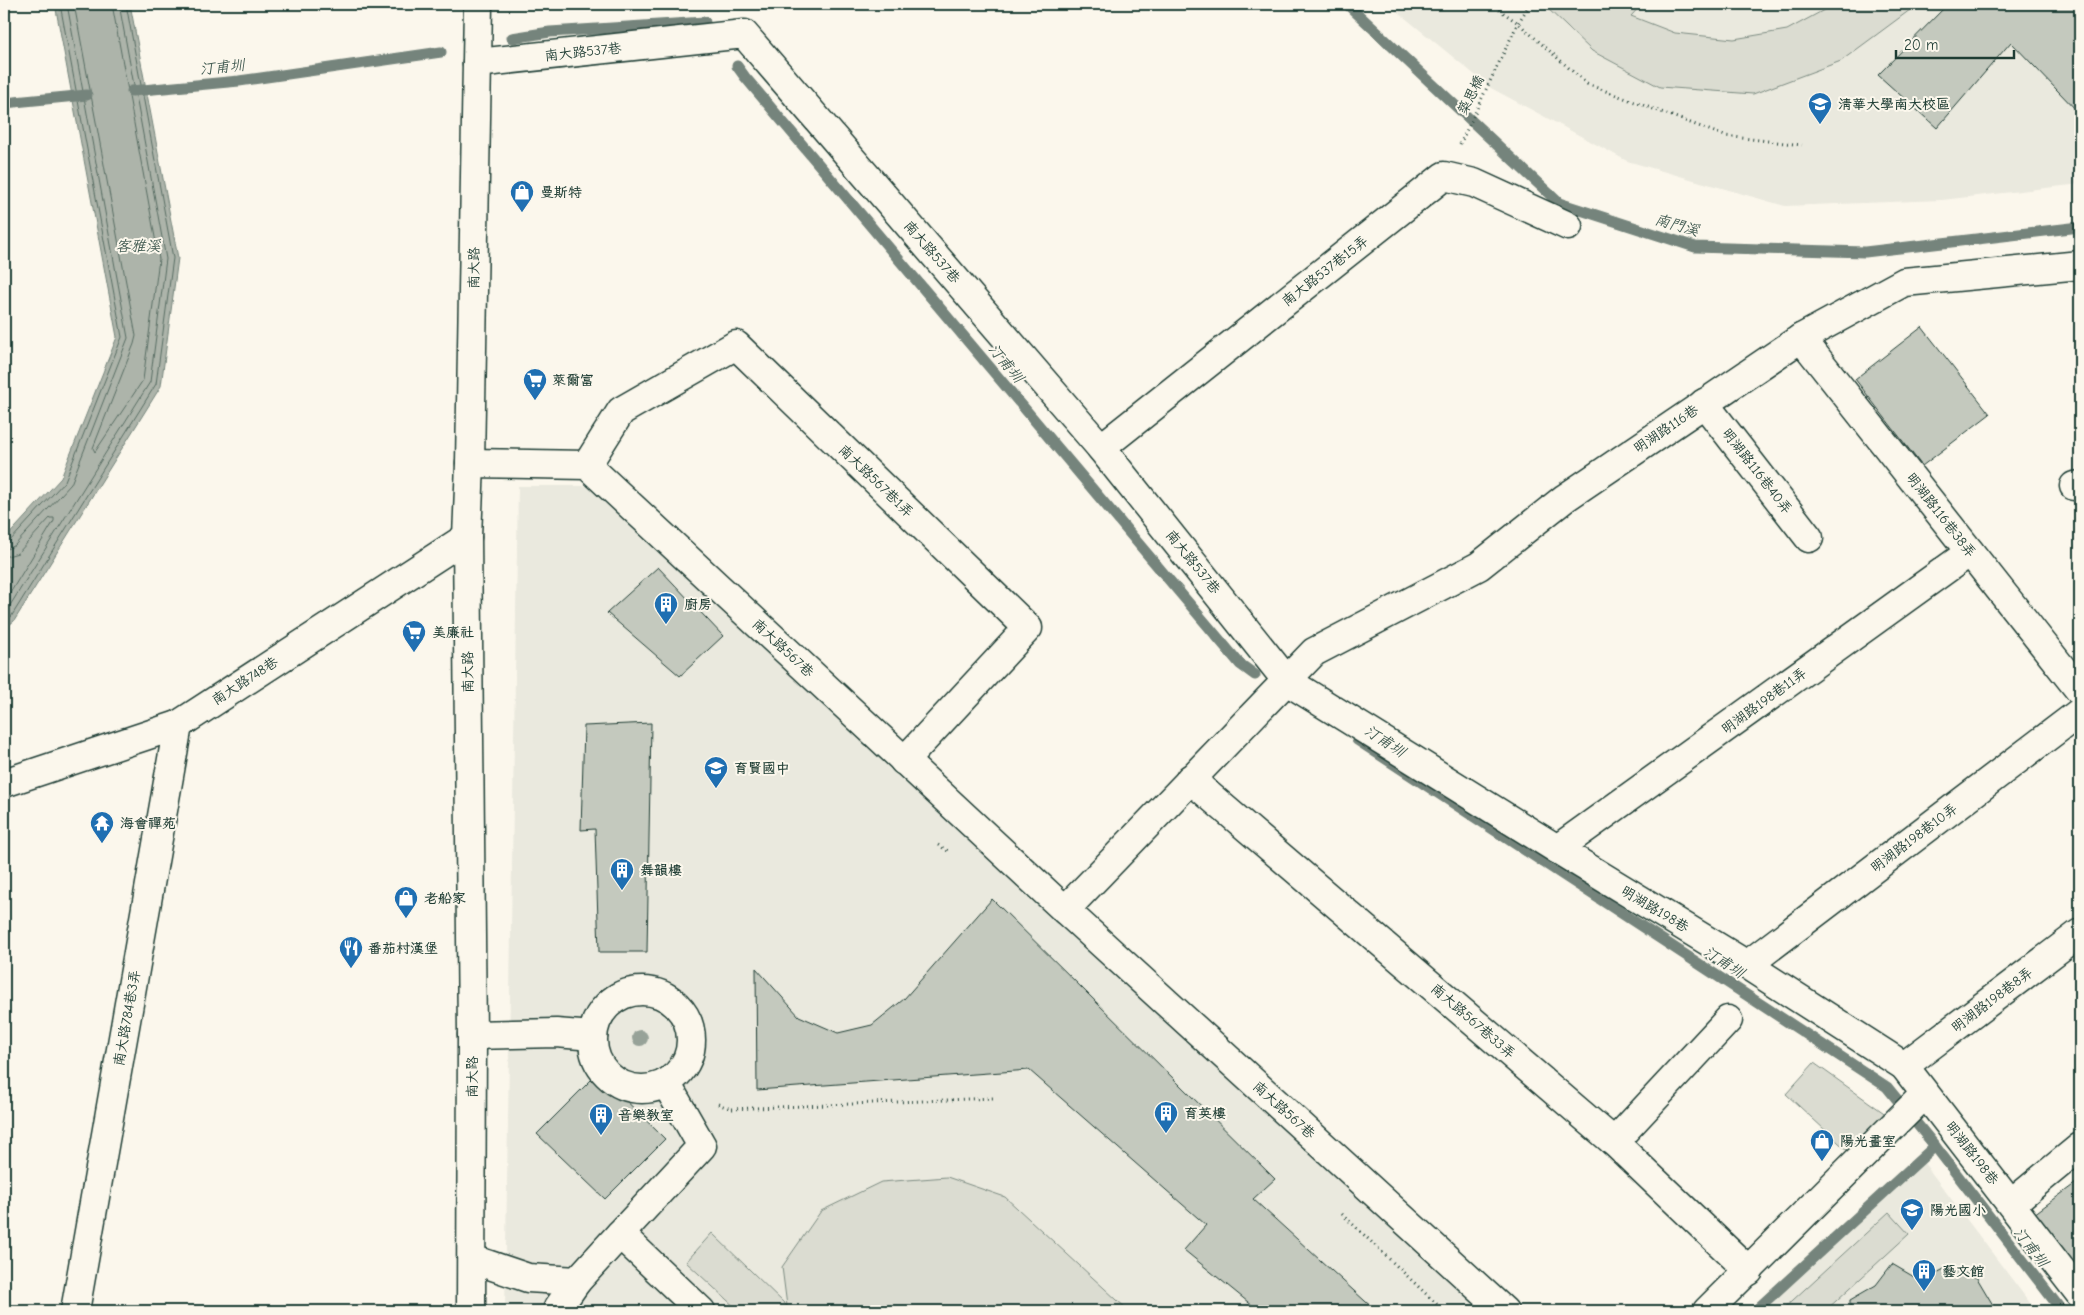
<svg xmlns="http://www.w3.org/2000/svg" width="2084" height="1315" font-family="'Comic Neue','LXGW WenKai TC',sans-serif">
	<rect width="100%" height="100%" fill="#fbf7ec"/>
	<filter id="ink" filterUnits="userSpaceOnUse"><feTurbulence type="fractalNoise" baseFrequency=".02" numOctaves="2"/><feDisplacementMap in="SourceGraphic" scale="10" xChannelSelector="R" yChannelSelector="G"/><feConvolveMatrix kernelMatrix="1 2 1 2 8 2 1 2 1" color-interpolation-filters="sRGB"/></filter>
	<g filter="url(#ink)">
		<g fill="#eae9de">
			<polygon points="1388,4 2080,4 2080,184 1942,200 1785,206 1627,161 1491,88"/>
			<polygon points="518,486 588,486 1486,1311 505,1311"/>
			<polygon points="1924,1163 2036,1311 1762,1311"/>
		</g>
		<g fill="#dbdcd1" stroke="#7d8c82">
			<polygon points="1543,4 1642,4 1631,16 1675,33 1734,39 1787,30 1835,4 1918,4 1841,61 1753,94 1660,87 1592,51"/>
			<polygon points="1814,1063 1887,1115 1851,1154 1786,1094"/>
			<polygon points="947,1177 1005,1197 1129,1311 739,1311 686,1262 712,1233 787,1306 782,1267 821,1211 881,1182"/>
			<polygon points="1889,1212 1909,1234 1825,1311 1781,1311"/>
		</g>
		<polygon fill="#adb4aa" stroke="#74847b" points="55,4 130,4 178,258 161,386 14,621 4,629 4,540 61,478 117,337"/>
		<g fill="none" stroke-linecap="round" stroke-linejoin="round">
			<g stroke="#586d63" stroke-width="1">
				<polyline points="74,4 136,336 134,344 93,448 95,452 143,380 159,259 112,4"/>
				<polyline points="4,543 9,542 65,481 122,337 60,4"/>
				<polyline points="4,550 14,546 71,484 128,338 67,4"/>
				<polyline points="4,557 18,553 50,518 54,518 54,521 4,603"/>
				<polyline points="4,615 150,382 166,259 119,4"/>
				<polyline points="4,622 11,617 156,384 173,258 126,4"/>
			</g>
			<g stroke="#74847b" stroke-width="11">
				<polyline points="1347,4 1559,203 1695,247 1865,252 2080,227"/>
				<polyline points="512,38 550,32 705,22"/>
				<polyline points="737,66 745,77 1240,664 1255,675"/>
				<polyline points="132,91 239,81 441,52"/>
				<polyline points="4,103 87,95"/>
				<polyline points="1357,740 1887,1087 1935,1146 2062,1311"/>
				<polyline points="1755,1311 1935,1146"/>
			</g>
		</g>
		<g fill="#c4c9be" stroke="#1f3d34">
			<polygon points="1948,4 2080,4 2080,114 2011,42 1937,128 1878,75"/>
			<polygon points="1922,327 1990,414 1922,466 1855,379"/>
			<polygon points="658,567 723,636 680,676 607,613"/>
			<polygon points="651,723 647,952 599,952 595,829 581,830 584,726"/>
			<polygon points="992,899 1275,1179 1253,1199 1376,1311 1259,1311 1184,1250 1206,1225 1029,1070 757,1090 756,968 799,1016 838,1033 872,1025 904,999"/>
			<polygon points="598,1073 665,1139 605,1199 537,1134"/>
			<polygon points="2080,1180 2080,1275 2034,1214"/>
			<polygon points="1892,1264 1921,1281 1948,1267 1977,1278 1993,1305 1992,1311 1850,1311 1850,1300 1876,1285"/>
		</g>
		<g fill="none" stroke-linecap="round" stroke-linejoin="round">
			<g stroke="#1f3d34" stroke-width="31">
				<g id="minor">
					<polyline points="477,63 744,34 1101,448 1287,681 1557,849 1747,965 1904,1066 2080,1294"/>
					<polyline points="1801,338 2080,691"/>
					<polyline points="1704,403 1809,538"/>
					<polyline points="1101,448 1444,176 1474,183 1568,226"/>
					<polyline points="470,463 587,465 1065,910 1504,1311"/>
					<polyline points="587,465 621,411 736,345 1028,628 904,761"/>
					<polyline points="2074,486 2080,485"/>
					<polyline points="1190,779 1614,1142 1749,1271"/>
					<polyline points="4,783 178,725 467,537"/>
					<polyline points="1557,849 1970,552"/>
					<polyline points="1065,910 1314,652 1479,566 1565,498 1801,338 1904,282 2080,265"/>
					<polyline points="1747,965 2080,712"/>
					<circle cx="642" cy="1040" r="49"/>
					<polyline points="472,1035 556,1033 593,1036"/>
					<polyline points="1904,1066 2080,933"/>
					<polyline points="666,1083 702,1146 620,1234 701,1311"/>
					<polyline points="1614,1142 1728,1020"/>
					<polyline points="2012,1203 2080,1147"/>
					<polyline points="472,1259 528,1278 577,1281 620,1234"/>
					<polyline points="75,1311 178,725"/>
					<polyline points="559,1311 558,1308 577,1281"/>
					<polyline points="1707,1311 1919,1100"/>
				</g>
			</g>
			<g stroke="#1f3d34" stroke-width="31">
				<polyline id="major" points="471,1311 472,1035 467,537 470,463 478,4"/>
			</g>
			<g stroke="#1f3d34" stroke-width="3" stroke-dasharray="1 4" stroke-linecap="butt">
				<polyline points="1491,4 1518,23 1587,84 1725,136 1802,145"/>
				<polyline points="1460,144 1518,23 1530,4"/>
				<polyline points="938,845 948,851"/>
				<polyline points="718,1104 731,1109 993,1098"/>
				<polyline points="1342,1214 1444,1311"/>
			</g>
			<use href="#minor" stroke="#fbf7ec" stroke-width="28"/>
			<use href="#major" stroke="#fbf7ec" stroke-width="28"/>
		</g>
		<circle fill="#97a298" cx="640" cy="1038" r="8"/>
	</g>
	<defs>
		<g id="university-pin" transform="scale(1.25)"><path d="M0 17L-7.5 6A9.5 9.5 0 1 1 7.5 6Z" fill="#1f6fb2" stroke="#fbf7ec"/><path d="M0-5L7-2L0 1L-7-2ZM-4 1L0 2.5L4 1V4Q0 6-4 4Z" fill="#fff"/></g>
		<g id="shop-pin" transform="scale(1.25)"><path d="M0 17L-7.5 6A9.5 9.5 0 1 1 7.5 6Z" fill="#1f6fb2" stroke="#fbf7ec"/><path d="M-5-2.5h2.3a2.7 3.5 0 0 1 5.4 0H5L5.5 6h-11ZM-1.5-2.5h3a1.5 2.3 0 0 0-3 0Z" fill="#fff"/></g>
		<g id="supermarket-pin" transform="scale(1.25)"><path d="M0 17L-7.5 6A9.5 9.5 0 1 1 7.5 6Z" fill="#1f6fb2" stroke="#fbf7ec"/><path d="M-6-5.5h2.5l.6 2H6L4.5 2H-2.5L-4.4-4H-6ZM-1.5 3.2a1.3 1.3 0 1 0 .1 0ZM3 3.2a1.3 1.3 0 1 0 .1 0Z" fill="#fff"/></g>
		<g id="building-pin" transform="scale(1.25)"><path d="M0 17L-7.5 6A9.5 9.5 0 1 1 7.5 6Z" fill="#1f6fb2" stroke="#fbf7ec"/><path d="M-4-6H4V6H1V3H-1V6H-4ZM-2.5-4.3h1.7v1.8h-1.7ZM.8-4.3h1.7v1.8H.8ZM-2.5-1h1.7V.8h-1.7ZM.8-1h1.7V.8H.8Z" fill="#fff"/></g>
		<g id="school-pin" transform="scale(1.25)"><path d="M0 17L-7.5 6A9.5 9.5 0 1 1 7.5 6Z" fill="#1f6fb2" stroke="#fbf7ec"/><path d="M0-5L7-2L0 1L-7-2ZM-4 1L0 2.5L4 1V4Q0 6-4 4Z" fill="#fff"/></g>
		<g id="temple-pin" transform="scale(1.25)"><path d="M0 17L-7.5 6A9.5 9.5 0 1 1 7.5 6Z" fill="#1f6fb2" stroke="#fbf7ec"/><path d="M0-6L5-2H3V0L6.5 2.5H4V6H1.5V3h-3V6H-4V2.5H-6.5L-3 0V-2H-5Z" fill="#fff"/></g>
		<g id="restaurant-pin" transform="scale(1.25)"><path d="M0 17L-7.5 6A9.5 9.5 0 1 1 7.5 6Z" fill="#1f6fb2" stroke="#fbf7ec"/><path d="M-5-6h1v4h1v-4h1v4h1v-4h1v5L-1.5 .5V6h-2V.5L-5-1ZM5-6V6H3V1.5H1.5Q1.5-4 5-6Z" fill="#fff"/></g>
	</defs>
	<g fill-rule="evenodd">
		<use href="#university-pin" x="1820" y="104"/>
		<use href="#shop-pin" x="522" y="192"/>
		<use href="#supermarket-pin" x="535" y="380"/>
		<use href="#building-pin" x="666" y="604"/>
		<use href="#supermarket-pin" x="414" y="632"/>
		<use href="#school-pin" x="716" y="768"/>
		<use href="#temple-pin" x="102" y="823"/>
		<use href="#building-pin" x="622" y="870"/>
		<use href="#shop-pin" x="406" y="898"/>
		<use href="#restaurant-pin" x="351" y="948"/>
		<use href="#building-pin" x="1166" y="1113"/>
		<use href="#building-pin" x="601" y="1115"/>
		<use href="#shop-pin" x="1822" y="1141"/>
		<use href="#school-pin" x="1912" y="1210"/>
		<use href="#building-pin" x="1924" y="1271"/>
	</g>
	<g text-anchor="middle" dominant-baseline="central" stroke-width="4" stroke-linejoin="round" paint-order="stroke">
		<g font-size="14" fill="#1f3d34" stroke="#fbf7ec">
			<text transform="translate(583 52) rotate(-6)">南大路537巷</text>
			<text transform="translate(1471 95) rotate(-64)">築思橋</text>
			<text transform="translate(932 252) rotate(49)">南大路537巷</text>
			<text transform="translate(474 268) rotate(-89)">南大路</text>
			<text transform="translate(1325 271) rotate(-38)">南大路537巷15弄</text>
			<text transform="translate(1666 429) rotate(-34)">明湖路116巷</text>
			<text transform="translate(1757 471) rotate(52)">明湖路116巷40弄</text>
			<text transform="translate(876 481) rotate(44)">南大路567巷1弄</text>
			<text transform="translate(1941 515) rotate(52)">明湖路116巷38弄</text>
			<text transform="translate(1193 562) rotate(51)">南大路537巷</text>
			<text transform="translate(783 648) rotate(43)">南大路567巷</text>
			<text transform="translate(468 672) rotate(-91)">南大路</text>
			<text transform="translate(245 681) rotate(-33)">南大路748巷</text>
			<text transform="translate(1764 701) rotate(-36)">明湖路198巷11弄</text>
			<text transform="translate(1914 838) rotate(-37)">明湖路198巷10弄</text>
			<text transform="translate(1655 909) rotate(31)">明湖路198巷</text>
			<text transform="translate(1992 1000) rotate(-37)">明湖路198巷8弄</text>
			<text transform="translate(127 1018) rotate(-80)">南大路784巷3弄</text>
			<text transform="translate(1473 1021) rotate(41)">南大路567巷33弄</text>
			<text transform="translate(472 1077) rotate(-90)">南大路</text>
			<text transform="translate(1284 1110) rotate(42)">南大路567巷</text>
			<text transform="translate(1972 1153) rotate(52)">明湖路198巷</text>
		</g>
		<g font-size="14" font-weight="bold" fill="#1f3d34" stroke="#fbf7ec" text-anchor="start">
			<text x="1838" y="104">清華大學南大校區</text>
			<text x="540" y="192">曼斯特</text>
			<text x="552" y="380">萊爾富</text>
			<text x="684" y="604">廚房</text>
			<text x="432" y="632">美廉社</text>
			<text x="734" y="768">育賢國中</text>
			<text x="120" y="823">海會禪苑</text>
			<text x="640" y="870">舞韻樓</text>
			<text x="424" y="898">老船家</text>
			<text x="368" y="948">番茄村漢堡</text>
			<text x="1184" y="1113">育英樓</text>
			<text x="618" y="1115">音樂教室</text>
			<text x="1840" y="1141">陽光畫室</text>
			<text x="1930" y="1210">陽光國小</text>
			<text x="1942" y="1271">藝文館</text>
		</g>
		<g font-size="15" font-style="italic" fill="#425b52" stroke="#fbf7ec">
			<text transform="translate(222 67) rotate(-6)">汀甫圳</text>
			<text transform="translate(1677 225) rotate(16)">南門溪</text>
			<text x="138" y="246">客雅溪</text>
			<text transform="translate(1006 363) rotate(50)">汀甫圳</text>
			<text transform="translate(1385 741) rotate(33)">汀甫圳</text>
			<text transform="translate(1724 962) rotate(33)">汀甫圳</text>
			<text transform="translate(2031 1247) rotate(52)">汀甫圳</text>
		</g>
	</g>
	<rect width="2084" height="1315" fill="none" stroke="#fbf7ec" stroke-width="20"/>
	<rect x="10" y="10" width="2064" height="1295" fill="none" stroke="#1f3d34" stroke-width="2" filter="url(#ink)"/>
	<path d="M1896 50v8h118v-8" fill="none" stroke="#1f3d34" stroke-width="2.5"/>
	<text x="1904" y="50" font-size="15" fill="#1f3d34" stroke="#fbf7ec" stroke-width="4" paint-order="stroke">20 m</text>
</svg>
